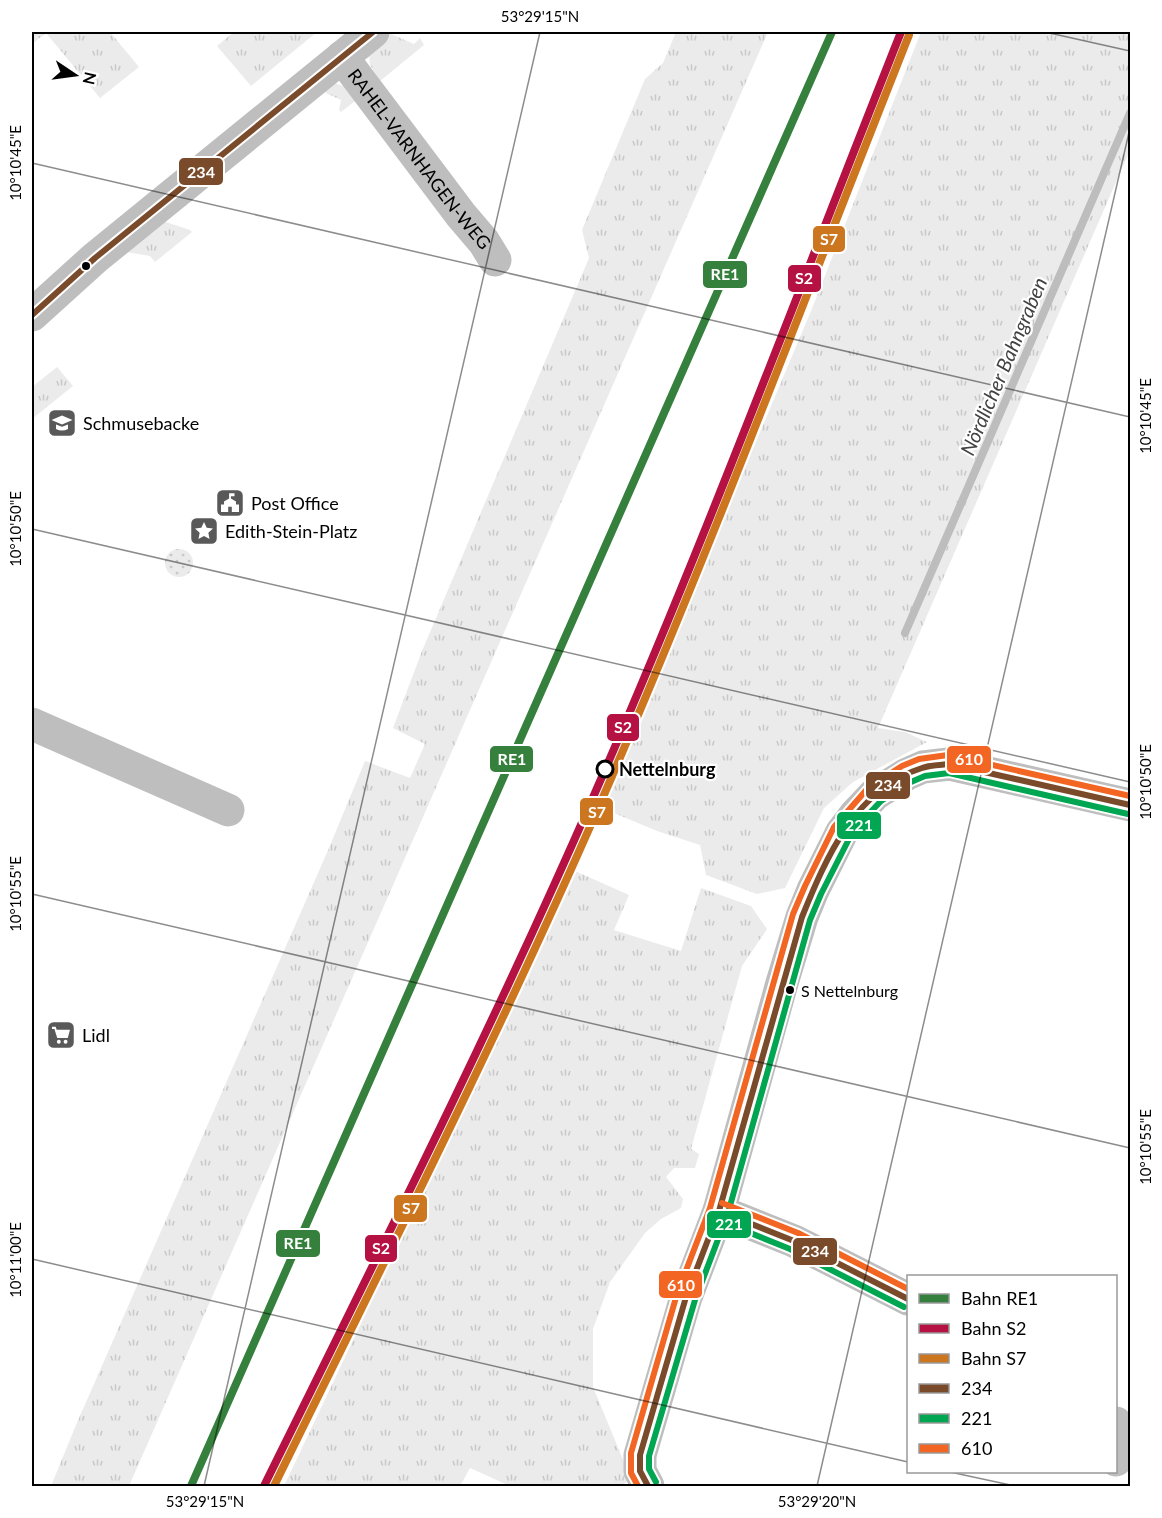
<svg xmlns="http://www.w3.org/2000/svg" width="1162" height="1518" font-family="Lato,sans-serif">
	<defs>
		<pattern id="grass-tufts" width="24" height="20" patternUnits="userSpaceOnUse" patternTransform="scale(1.5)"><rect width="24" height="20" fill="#ebebeb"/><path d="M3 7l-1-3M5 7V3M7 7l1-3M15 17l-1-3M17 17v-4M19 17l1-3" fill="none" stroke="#c8c8c8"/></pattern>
		<pattern id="garden-dots" width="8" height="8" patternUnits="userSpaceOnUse" patternTransform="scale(1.5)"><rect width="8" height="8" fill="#ebebeb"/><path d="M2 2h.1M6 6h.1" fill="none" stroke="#c8c8c8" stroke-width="1.8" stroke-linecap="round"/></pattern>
	</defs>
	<rect width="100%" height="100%" fill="#fff"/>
	<g fill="url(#grass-tufts)">
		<polygon points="32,32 110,32 139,67 100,98 46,33 32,44"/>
		<polygon points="234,32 317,32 251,86 217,46"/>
		<polygon points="676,32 768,32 129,1486 51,1486 76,1425 329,848 365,761 410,778 425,744 393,728 422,651 589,258 582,230 645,79 663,63"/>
		<polygon points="921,32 1130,32 1130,150 878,728 905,732 927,742 853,782 824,808 785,888 757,894 706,875 700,845 657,831 602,808 811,311"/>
		<polygon points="391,34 414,44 420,38 424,45 380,81 370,65 369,53 378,42"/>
		<polygon points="334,83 350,88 359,98 341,112 339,110 341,100 326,93 322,87"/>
		<polygon points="163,221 190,230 192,232 155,262 150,256 126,252"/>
		<polygon points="57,367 73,386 32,419 32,387"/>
		<polygon points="575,871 629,895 614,930 681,951 701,888 751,906 767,929 742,966 691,1149 699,1154 695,1168 674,1168 666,1177 683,1199 681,1208 661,1219 645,1233 610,1282 593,1329 593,1387 631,1479 621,1486 510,1486 470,1468 460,1486 284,1486"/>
	</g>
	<circle fill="url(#garden-dots)" cx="179" cy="563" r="14"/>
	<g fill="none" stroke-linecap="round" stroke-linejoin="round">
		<polyline stroke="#bdbdbd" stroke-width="8" points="905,633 1130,113"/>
		<g stroke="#bebebe" stroke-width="33">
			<path id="s1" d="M342,57L461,215L484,242L495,260"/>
			<polyline points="32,315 95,258 373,32"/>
			<polyline points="32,724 228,810"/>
			<polyline points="719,1211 794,1241 908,1299"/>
			<polyline points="1116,1423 1119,1443 1116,1460"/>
			<polyline points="648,1486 640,1471 640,1455 686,1297 719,1211 782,983 802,917 813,890 842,832 855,815 875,794 907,774 923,767 949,764 1130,805"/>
		</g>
		<g stroke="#fff" stroke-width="10">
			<g id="bus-1">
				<polyline points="32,315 95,258 373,32"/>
				<polyline points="719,1211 794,1241 908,1299"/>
				<path d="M648,1486L640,1471V1455L686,1297L719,1211L802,917C826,858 855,789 922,768C930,765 940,765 949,764L1130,805"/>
			</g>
		</g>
		<g stroke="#fff" stroke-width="10">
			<g id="bus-2">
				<polyline points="716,1219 790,1249 904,1307"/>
				<polyline points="656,1482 649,1469 649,1456 695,1300 728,1213 810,920 821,894 850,837 862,821 881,801 911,782 925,776 949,773 1128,814"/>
			</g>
		</g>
		<g stroke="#fff" stroke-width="10">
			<g id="bus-3">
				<polyline points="722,1203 798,1233 908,1289"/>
				<polyline points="638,1486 631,1473 631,1453 677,1294 710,1208 793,914 805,886 834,827 868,788 902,766 919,759 948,755 1130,796"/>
			</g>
		</g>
		<use href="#bus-1" stroke="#7a4b2a" stroke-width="6"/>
		<use href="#bus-2" stroke="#00a651" stroke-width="6"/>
		<use href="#bus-3" stroke="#f26522" stroke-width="6"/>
		<g stroke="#fff" stroke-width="12">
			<polyline id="rail-1" points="191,1486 832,32"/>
		</g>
		<g stroke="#fff" stroke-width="12">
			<path id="rail-2" d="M264,1486C376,1259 490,1033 591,802C702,549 799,289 901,32"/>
		</g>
		<g stroke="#fff" stroke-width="12">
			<path id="rail-3" d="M274,1486C385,1260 499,1035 600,804C710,551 807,292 909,35"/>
		</g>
		<use href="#rail-1" stroke="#36803d" stroke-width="8"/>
		<use href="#rail-2" stroke="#b51143" stroke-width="8"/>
		<use href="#rail-3" stroke="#cc7720" stroke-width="8"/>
	</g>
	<path fill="none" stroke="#000" stroke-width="1.5" stroke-opacity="0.45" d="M1045,32L1130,51M32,163L1130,417M32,529L1130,782M32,894L1130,1148M32,1259L908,1462M950,1472L1015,1486M204,1486L540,32M817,1486L1130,128"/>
	<defs>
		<g id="school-square" transform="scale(1.5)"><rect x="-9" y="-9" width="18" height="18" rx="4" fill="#595959" stroke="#fff"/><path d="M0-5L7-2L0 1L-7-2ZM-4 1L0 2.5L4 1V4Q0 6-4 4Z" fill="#fff"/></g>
		<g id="civic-square" transform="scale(1.5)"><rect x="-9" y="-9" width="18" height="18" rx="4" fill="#595959" stroke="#fff"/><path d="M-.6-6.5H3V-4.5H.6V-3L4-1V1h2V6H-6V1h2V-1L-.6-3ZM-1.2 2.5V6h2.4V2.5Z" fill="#fff"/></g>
		<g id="sight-square" transform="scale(1.5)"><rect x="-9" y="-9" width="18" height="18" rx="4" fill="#595959" stroke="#fff"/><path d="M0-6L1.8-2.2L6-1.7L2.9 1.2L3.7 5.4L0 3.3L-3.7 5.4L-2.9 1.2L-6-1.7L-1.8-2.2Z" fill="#fff"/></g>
		<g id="supermarket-square" transform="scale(1.5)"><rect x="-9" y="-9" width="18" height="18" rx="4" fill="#595959" stroke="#fff"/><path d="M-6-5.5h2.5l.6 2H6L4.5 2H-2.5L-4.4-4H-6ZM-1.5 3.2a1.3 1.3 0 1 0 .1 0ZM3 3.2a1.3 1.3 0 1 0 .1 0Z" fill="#fff"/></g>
	</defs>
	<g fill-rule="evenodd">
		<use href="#school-square" x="62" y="423"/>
		<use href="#civic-square" x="230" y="503"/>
		<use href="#sight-square" x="204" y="531"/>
		<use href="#supermarket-square" x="61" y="1035"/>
	</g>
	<g fill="#000" stroke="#fff" stroke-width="2">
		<circle cx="86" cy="266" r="5"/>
		<circle cx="790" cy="990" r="5"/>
	</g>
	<circle fill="#fff" stroke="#000" stroke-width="3" cx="605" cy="769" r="8"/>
	<g text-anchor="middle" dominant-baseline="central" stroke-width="4.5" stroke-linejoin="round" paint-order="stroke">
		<g font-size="16" fill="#000" stroke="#fff" text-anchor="start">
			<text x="801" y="990">S Nettelnburg</text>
		</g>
		<g font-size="18" fill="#000" stroke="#fff">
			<text stroke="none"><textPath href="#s1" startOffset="128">RAHEL-VARNHAGEN-WEG</textPath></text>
		</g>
		<g font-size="18" fill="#000" stroke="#fff" text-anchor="start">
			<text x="83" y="423">Schmusebacke</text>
			<text x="251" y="503">Post Office</text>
			<text x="225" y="531">Edith-Stein-Platz</text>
			<text x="82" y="1035">Lidl</text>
		</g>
		<g font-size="18" font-weight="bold" fill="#000" stroke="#fff" text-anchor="start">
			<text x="619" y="769">Nettelnburg</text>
		</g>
		<g font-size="20" font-style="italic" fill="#424242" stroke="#fff">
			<text transform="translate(1003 366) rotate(-67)">Nördlicher Bahngraben</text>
		</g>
	</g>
	<g stroke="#fff" stroke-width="2">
		<rect x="178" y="157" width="46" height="29" rx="6" fill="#7a4b2a"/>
		<rect x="812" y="225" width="34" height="28" rx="6" fill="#cc7720"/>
		<rect x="702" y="260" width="46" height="29" rx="6" fill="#36803d"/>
		<rect x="787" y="264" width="35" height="29" rx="6" fill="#b51143"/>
		<rect x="606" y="713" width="34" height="29" rx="6" fill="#b51143"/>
		<rect x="489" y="745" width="45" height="28" rx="6" fill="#36803d"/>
		<rect x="946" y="745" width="46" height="29" rx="6" fill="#f26522"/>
		<rect x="865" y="771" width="46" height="29" rx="6" fill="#7a4b2a"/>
		<rect x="579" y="797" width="35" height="29" rx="6" fill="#cc7720"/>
		<rect x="836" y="811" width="46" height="29" rx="6" fill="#00a651"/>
		<rect x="393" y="1194" width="35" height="29" rx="6" fill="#cc7720"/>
		<rect x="706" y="1210" width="46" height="29" rx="6" fill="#00a651"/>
		<rect x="275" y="1229" width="46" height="29" rx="6" fill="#36803d"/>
		<rect x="364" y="1234" width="34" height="29" rx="6" fill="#b51143"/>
		<rect x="792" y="1237" width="46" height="29" rx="6" fill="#7a4b2a"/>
		<rect x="658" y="1270" width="45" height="29" rx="6" fill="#f26522"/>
	</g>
	<g font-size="16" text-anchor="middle" font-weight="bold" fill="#fff">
		<text x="201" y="178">234</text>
		<text x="829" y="245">S7</text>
		<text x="725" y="280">RE1</text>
		<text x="804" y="284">S2</text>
		<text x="623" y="733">S2</text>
		<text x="512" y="765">RE1</text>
		<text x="969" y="765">610</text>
		<text x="888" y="791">234</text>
		<text x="597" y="818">S7</text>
		<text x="859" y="831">221</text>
		<text x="411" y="1214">S7</text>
		<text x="729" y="1230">221</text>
		<text x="298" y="1249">RE1</text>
		<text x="381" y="1254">S2</text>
		<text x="815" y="1257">234</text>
		<text x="681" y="1291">610</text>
	</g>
	<rect width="1162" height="1518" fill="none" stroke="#ffffff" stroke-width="66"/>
	<rect x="907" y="1275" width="210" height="198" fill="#ffffff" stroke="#999999" stroke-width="1.5"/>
	<rect x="919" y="1294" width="30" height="9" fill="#36803d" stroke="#999999" stroke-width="1.5"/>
	<text x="961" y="1305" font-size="18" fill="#000000">Bahn RE1</text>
	<rect x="919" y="1324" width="30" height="9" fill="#b51143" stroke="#999999" stroke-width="1.5"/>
	<text x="961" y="1335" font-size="18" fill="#000000">Bahn S2</text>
	<rect x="919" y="1354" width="30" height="9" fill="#cc7720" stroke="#999999" stroke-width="1.5"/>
	<text x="961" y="1365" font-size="18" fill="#000000">Bahn S7</text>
	<rect x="919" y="1384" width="30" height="9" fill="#7a4b2a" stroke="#999999" stroke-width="1.5"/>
	<text x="961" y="1395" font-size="18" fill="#000000">234</text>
	<rect x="919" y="1414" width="30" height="9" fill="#00a651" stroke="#999999" stroke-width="1.5"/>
	<text x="961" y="1425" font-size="18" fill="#000000">221</text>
	<rect x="919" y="1444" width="30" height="9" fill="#f26522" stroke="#999999" stroke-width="1.5"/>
	<text x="961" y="1455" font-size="18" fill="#000000">610</text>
	<g transform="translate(75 75) rotate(103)" stroke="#ffffff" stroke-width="4.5" paint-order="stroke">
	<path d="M0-4.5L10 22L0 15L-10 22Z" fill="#000000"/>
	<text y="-9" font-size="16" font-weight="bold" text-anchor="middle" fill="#000000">N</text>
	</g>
	<rect x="33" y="33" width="1096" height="1452" fill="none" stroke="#000" stroke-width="2"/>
	<g font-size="15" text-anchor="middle" fill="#000">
		<text x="540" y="22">53°29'15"N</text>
		<text transform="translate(16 163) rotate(-90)" y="5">10°10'45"E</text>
		<text transform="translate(1146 416) rotate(-90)" y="5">10°10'45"E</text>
		<text transform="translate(16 529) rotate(-90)" y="5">10°10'50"E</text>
		<text transform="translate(1146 782) rotate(-90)" y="5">10°10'50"E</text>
		<text transform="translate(16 894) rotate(-90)" y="5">10°10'55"E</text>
		<text transform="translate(1146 1147) rotate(-90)" y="5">10°10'55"E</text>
		<text transform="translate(16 1260) rotate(-90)" y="5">10°11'00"E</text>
		<text x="205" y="1507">53°29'15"N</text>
		<text x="817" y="1507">53°29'20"N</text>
	</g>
</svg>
